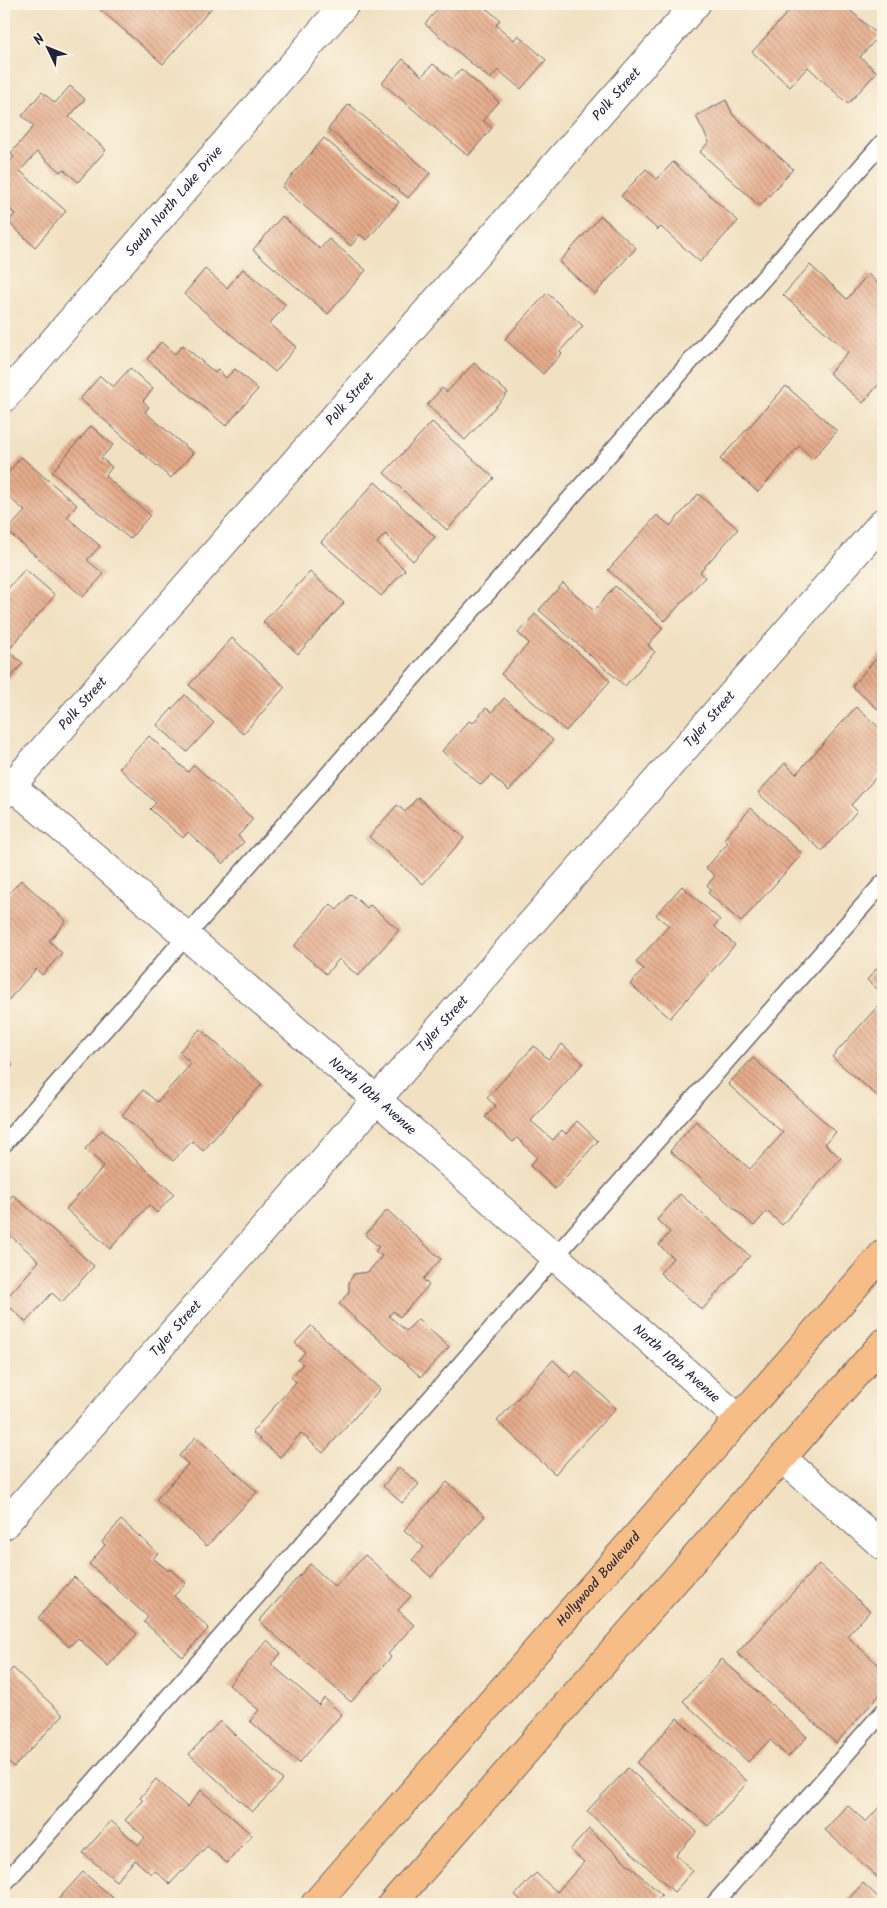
<svg xmlns="http://www.w3.org/2000/svg" width="887" height="1908" font-family="Kalam,sans-serif">
	<defs>
		<pattern id="building-back-hatch" width="6" height="6" patternUnits="userSpaceOnUse" patternTransform="scale(1.25)"><rect width="6" height="6" fill="#e6ac8b"/><path d="M-1 5l2 2M0 0l6 6M5-1l2 2" fill="none" stroke="#ba8c73"/></pattern>
	</defs>
	<rect width="100%" height="100%" fill="#fcf5e5"/>
	<filter id="ink" filterUnits="userSpaceOnUse"><feTurbulence type="fractalNoise" baseFrequency=".02" numOctaves="2"/><feDisplacementMap in="SourceGraphic" scale="10" xChannelSelector="R" yChannelSelector="G"/><feConvolveMatrix kernelMatrix="1 2 1 2 8 2 1 2 1" color-interpolation-filters="sRGB"/></filter>
	<filter id="wash" filterUnits="userSpaceOnUse"><feTurbulence type="fractalNoise" baseFrequency=".0096" numOctaves="4" result="noise"/><feDisplacementMap in="SourceGraphic" scale="20" xChannelSelector="R" yChannelSelector="G"/><feGaussianBlur stdDeviation="1.12" result="paint"/><feColorMatrix in="noise" values="0 0 0 0 0 0 0 0 0 0 0 0 0 0 0 0 0 1.4 0 .05"/><feComposite in="paint" operator="in"/></filter>
	<g filter="url(#wash)">
		<rect width="100%" height="100%" fill="#f1e1c2"/>
		<g id="blocks">
			<g fill="url(#building-back-hatch)">
				<polygon points="94,4 215,4 163,64"/>
				<polygon points="442,4 481,4 500,20 496,25 514,40 518,35 546,60 521,89 498,70 490,79 425,24"/>
				<polygon points="795,4 843,4 879,36 860,57 877,72 848,104 808,67 790,87 752,52"/>
				<polygon points="403,59 422,76 433,64 452,79 461,69 499,102 483,120 492,128 468,156 382,83"/>
				<polygon points="70,86 85,99 69,117 106,150 78,182 63,169 60,172 37,152 20,171 66,211 35,247 8,222 15,214 4,204 4,168 14,157 10,154 34,126 22,116 42,92 55,103"/>
				<polygon points="726,100 733,115 793,169 760,206 700,152 709,142 696,116"/>
				<polygon points="349,104 430,173 408,198 328,129"/>
				<polygon points="324,138 399,202 367,240 360,234 351,246 282,187"/>
				<polygon points="673,162 738,221 700,262 661,227 658,230 621,196 646,169 657,179"/>
				<polygon points="282,216 320,249 329,239 366,270 328,314 253,250"/>
				<polygon points="601,216 636,248 595,294 559,262"/>
				<polygon points="810,265 847,299 868,274 883,288 883,379 863,403 829,373 848,352 783,295"/>
				<polygon points="205,269 227,288 243,269 286,305 269,324 296,347 275,372 184,294"/>
				<polygon points="547,293 583,326 560,351 562,353 543,374 505,339"/>
				<polygon points="161,342 175,354 183,345 215,373 218,370 226,378 235,369 258,389 226,426 147,359"/>
				<polygon points="474,363 508,393 465,440 427,405 442,388 447,392"/>
				<polygon points="130,368 153,389 143,401 149,407 145,412 193,453 171,478 80,399 100,376 113,387"/>
				<polygon points="786,386 837,431 813,459 799,446 758,492 720,459"/>
				<polygon points="432,422 494,478 447,530 384,473"/>
				<polygon points="91,426 113,445 101,458 112,467 105,476 150,515 130,539 52,472"/>
				<polygon points="21,457 77,505 67,517 100,546 87,560 104,574 83,597 7,531 25,511 4,493 4,478"/>
				<polygon points="375,482 435,537 413,561 385,534 377,543 405,570 381,596 321,542"/>
				<polygon points="698,494 738,529 700,572 705,577 665,621 608,570 657,515 670,526"/>
				<polygon points="25,569 55,595 8,651 23,663 4,685 4,593"/>
				<polygon points="310,572 344,603 298,654 263,622"/>
				<polygon points="563,583 594,611 615,586 663,628 648,645 655,652 625,686 539,610"/>
				<polygon points="535,614 610,681 566,731 501,674 529,643 518,633"/>
				<polygon points="232,638 285,687 243,734 189,685"/>
				<polygon points="883,651 883,714 852,686"/>
				<polygon points="185,695 214,723 187,752 157,725"/>
				<polygon points="504,698 553,740 509,791 491,775 481,785 442,751 469,721 473,723 486,708 492,712"/>
				<polygon points="856,707 883,731 883,778 879,774 851,805 857,811 822,851 758,793 785,763 796,774"/>
				<polygon points="149,736 188,772 194,765 253,819 238,836 244,842 223,864 188,832 183,838 150,809 156,803 119,768"/>
				<polygon points="418,797 464,838 423,884 369,837 397,805 405,812"/>
				<polygon points="751,808 802,854 741,922 708,893 711,889 707,885 715,876 706,868 728,843 724,839"/>
				<polygon points="21,880 66,921 49,941 62,953 42,975 36,969 4,1005 4,899"/>
				<polygon points="682,886 720,920 714,926 735,945 670,1018 630,984 644,969 636,962 669,926 656,915"/>
				<polygon points="351,894 367,908 370,905 399,930 358,976 339,959 326,974 294,946 331,904 337,910"/>
				<polygon points="883,961 883,994 867,980"/>
				<polygon points="878,1006 883,1011 883,1101 832,1057"/>
				<polygon points="200,1029 262,1084 203,1151 192,1141 173,1161 122,1115 143,1090 157,1102 191,1064 179,1052"/>
				<polygon points="562,1044 583,1063 531,1121 553,1140 562,1130 566,1134 577,1121 598,1141 555,1189 530,1166 537,1157 517,1138 513,1142 485,1117 496,1106 487,1098 534,1046 548,1059"/>
				<polygon points="4,1057 13,1065 4,1075"/>
				<polygon points="753,1058 836,1132 825,1144 841,1158 782,1225 767,1211 754,1226 670,1151 696,1121 750,1169 783,1133 728,1084"/>
				<polygon points="102,1130 174,1194 157,1213 149,1205 110,1249 66,1209 104,1166 85,1149"/>
				<polygon points="680,1194 750,1256 702,1310 660,1273 673,1258 659,1245 670,1232 657,1220"/>
				<polygon points="13,1195 94,1266 62,1302 52,1293 26,1322 11,1308 4,1316 4,1301 39,1261 10,1235 4,1242 4,1205"/>
				<polygon points="387,1210 441,1259 423,1279 429,1285 400,1317 393,1311 389,1316 406,1331 418,1319 449,1347 421,1377 339,1304 349,1292 349,1282 354,1274 368,1272 382,1256 375,1251 379,1247 365,1235"/>
				<polygon points="311,1326 380,1389 323,1453 301,1433 280,1457 252,1432 296,1382 291,1377 303,1364 298,1360 305,1352 295,1343"/>
				<polygon points="553,1360 571,1377 576,1371 616,1408 555,1474 497,1421"/>
				<polygon points="196,1437 257,1492 207,1546 156,1500 188,1464 179,1456"/>
				<polygon points="399,1467 419,1484 402,1503 383,1486"/>
				<polygon points="447,1482 485,1516 431,1577 412,1560 424,1547 404,1530"/>
				<polygon points="121,1520 158,1553 153,1558 168,1571 170,1569 186,1583 174,1596 209,1628 183,1657 144,1622 148,1617 89,1564 105,1545 102,1542"/>
				<polygon points="365,1555 411,1596 398,1610 414,1625 388,1654 391,1657 351,1702 259,1621 310,1564 335,1587"/>
				<polygon points="819,1564 870,1611 847,1636 883,1669 883,1691 836,1743 737,1653"/>
				<polygon points="74,1577 137,1634 108,1666 78,1638 69,1647 38,1618"/>
				<polygon points="267,1640 281,1653 271,1664 319,1705 324,1698 342,1714 299,1763 250,1721 259,1710 229,1685"/>
				<polygon points="722,1659 807,1737 788,1757 770,1740 748,1762 683,1701"/>
				<polygon points="13,1668 63,1715 14,1767 4,1757 4,1678"/>
				<polygon points="677,1718 748,1782 708,1826 637,1763"/>
				<polygon points="220,1721 283,1780 252,1812 189,1754"/>
				<polygon points="628,1768 697,1832 676,1855 693,1871 674,1892 587,1811"/>
				<polygon points="156,1779 187,1807 201,1790 252,1835 227,1863 207,1846 183,1872 182,1871 170,1884 154,1870 151,1874 135,1860 116,1881 83,1853 111,1821 139,1845 145,1837 125,1820 143,1801 140,1798"/>
				<polygon points="847,1805 866,1822 881,1805 883,1807 883,1882 825,1830"/>
				<polygon points="589,1829 662,1895 653,1904 525,1904 515,1895 536,1873 557,1892 584,1862 570,1850"/>
				<polygon points="83,1872 120,1904 54,1904"/>
				<polygon points="863,1883 883,1902 883,1904 844,1904"/>
			</g>
		</g>
	</g>
	<g filter="url(#ink)">
		<use href="#blocks" fill-opacity="0" stroke="#6a656a" stroke-width="1"/>
		<g fill="none" stroke-linecap="round" stroke-linejoin="round">
			<g stroke="#6a656a" stroke-width="19">
				<g id="lane">
					<polyline points="4,1144 883,142"/>
					<polyline points="4,1884 883,883"/>
					<polyline points="714,1904 883,1712"/>
				</g>
			</g>
			<g stroke="#6a656a" stroke-width="30">
				<g id="street">
					<path id="s1" d="M4,398L345,4"/>
					<path id="s2" d="M4,779L376,1099L738,1418"/>
					<path id="s3" d="M4,794L696,4"/>
					<polyline points="782,1458 883,1546"/>
					<path id="s4" d="M4,1525L883,522"/>
				</g>
			</g>
			<g stroke="#6a656a" stroke-width="30">
				<g id="primary">
					<path id="s5" d="M315,1904L883,1254"/>
					<polyline points="392,1904 883,1343"/>
				</g>
			</g>
			<use href="#lane" stroke="#fff" stroke-width="16"/>
			<use href="#street" stroke="#fff" stroke-width="28"/>
			<use href="#primary" stroke="#f6be86" stroke-width="28"/>
		</g>
	</g>
	<g text-anchor="middle" dominant-baseline="central" stroke-width="4" stroke-linejoin="round" paint-order="stroke">
		<g font-size="14" fill="#22223b" stroke="#fcf5e5">
			<text stroke="none"><textPath href="#s3" startOffset="930">Polk Street</textPath></text>
			<text stroke="none"><textPath href="#s1" startOffset="260">South North Lake Drive</textPath></text>
			<text stroke="none"><textPath href="#s3" startOffset="525">Polk Street</textPath></text>
			<text stroke="none"><textPath href="#s3" startOffset="120">Polk Street</textPath></text>
			<text stroke="none"><textPath href="#s4" startOffset="1071">Tyler Street</textPath></text>
			<text stroke="none"><textPath href="#s4" startOffset="666">Tyler Street</textPath></text>
			<text stroke="none"><textPath href="#s2" startOffset="486">North 10th Avenue</textPath></text>
			<text stroke="none"><textPath href="#s4" startOffset="261">Tyler Street</textPath></text>
			<text stroke="none"><textPath href="#s2" startOffset="891">North 10th Avenue</textPath></text>
			<text stroke="none"><textPath href="#s5" startOffset="431">Hollywood Boulevard</textPath></text>
		</g>
	</g>
	<rect width="887" height="1908" fill="none" stroke="#fcf5e5" stroke-width="20"/>
	<g transform="translate(48 48) rotate(313)" stroke="#fcf5e5" stroke-width="4" paint-order="stroke">
	<path d="M0-4L9 19L0 12L-9 19Z" fill="#22223b"/>
	<text y="-8" font-size="14" font-weight="bold" text-anchor="middle" fill="#22223b">N</text>
	</g>
</svg>
